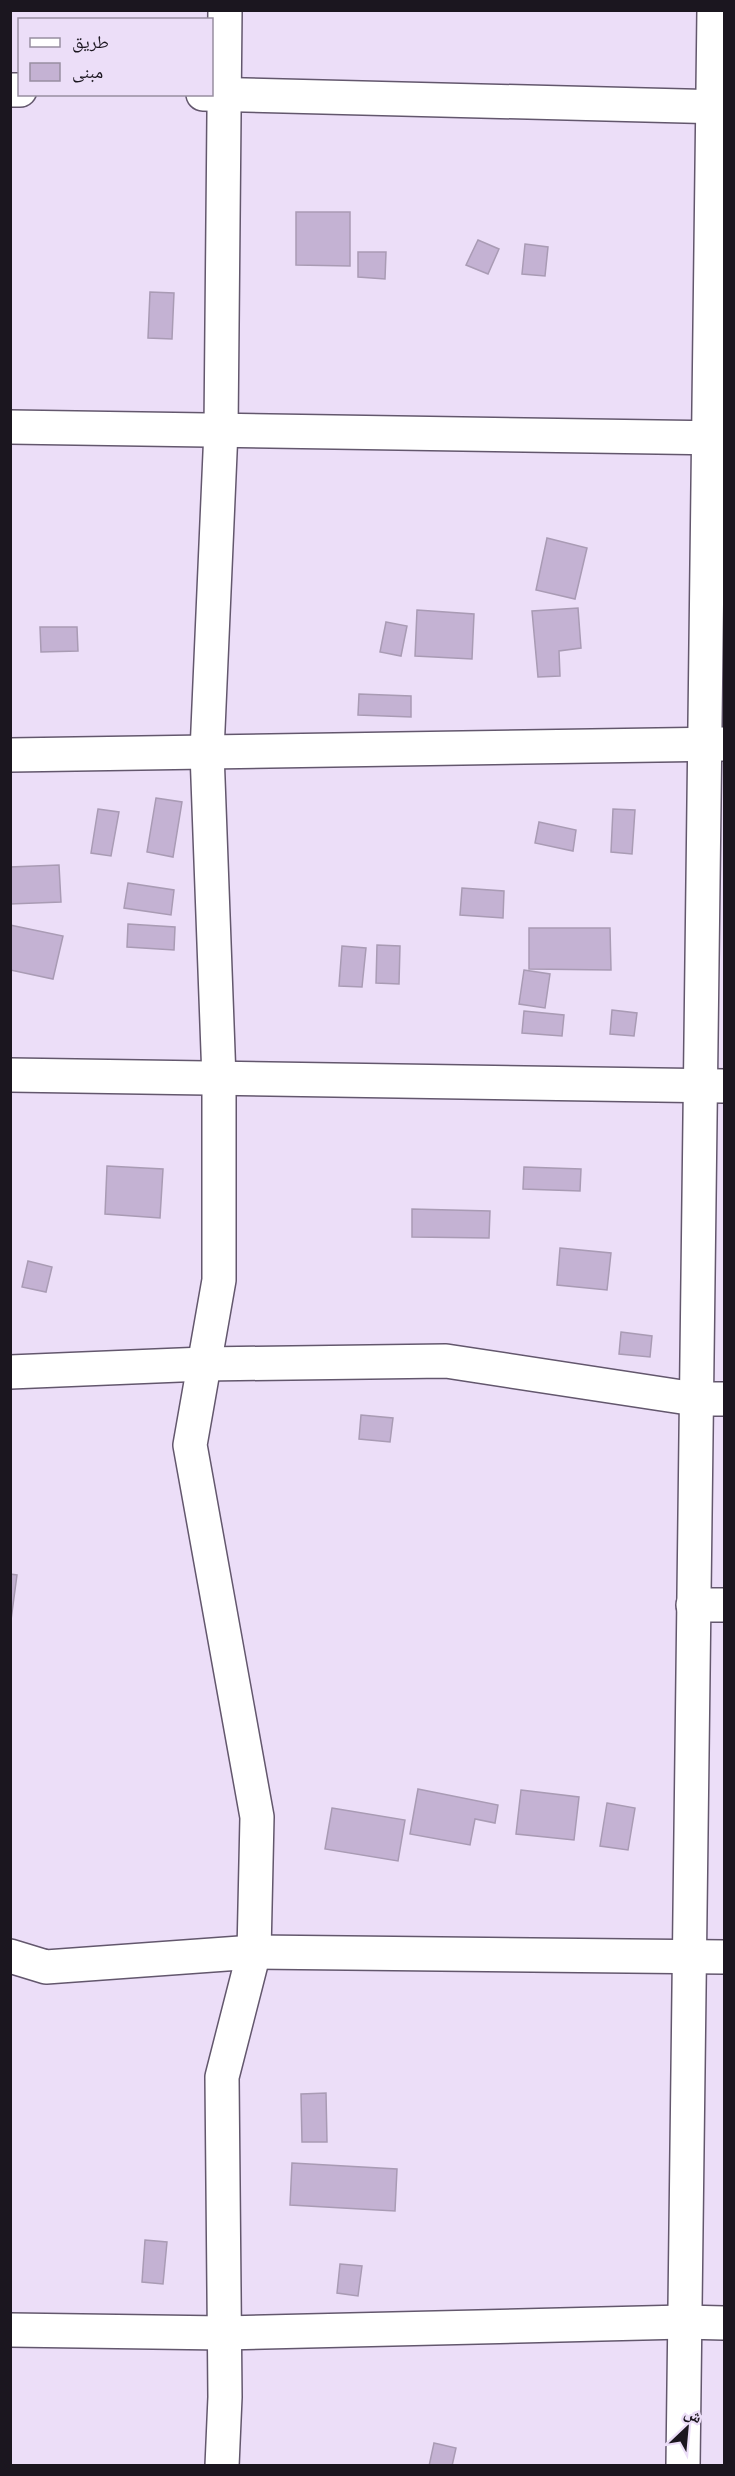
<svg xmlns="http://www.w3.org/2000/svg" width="735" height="2476" font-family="'Playfair Display','Noto Naskh Arabic',serif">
	<rect width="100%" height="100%" fill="#ecdef8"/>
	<g fill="#c4b2d3" stroke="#a99bb4" stroke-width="1.5">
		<polygon points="296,212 350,212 350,266 296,265"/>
		<polygon points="478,240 499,249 488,274 466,265"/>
		<polygon points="525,244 548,247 545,276 522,274"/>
		<polygon points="358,252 386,252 385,279 358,277"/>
		<polygon points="150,292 174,293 172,339 148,338"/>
		<polygon points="547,538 587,548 575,599 536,590"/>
		<polygon points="578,608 581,648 559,651 560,676 538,677 532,611"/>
		<polygon points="417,610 474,614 472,659 415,656"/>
		<polygon points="386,622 407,626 401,656 380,652"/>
		<polygon points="40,627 77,627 78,651 41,652"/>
		<polygon points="359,694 411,696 411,717 358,715"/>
		<polygon points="156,798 182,802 173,857 147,852"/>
		<polygon points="98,809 119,812 111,856 91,853"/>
		<polygon points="613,809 635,810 632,854 611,852"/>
		<polygon points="539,822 576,830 573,851 535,843"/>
		<polygon points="59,865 61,902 10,904 10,867"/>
		<polygon points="128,883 174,890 171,915 124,908"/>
		<polygon points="462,888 504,891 503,918 460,915"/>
		<polygon points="128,924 175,927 174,950 127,947"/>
		<polygon points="10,925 63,936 53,979 10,970"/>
		<polygon points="529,928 610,928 611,970 529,969"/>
		<polygon points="377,945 400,946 399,984 376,983"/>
		<polygon points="342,946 366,948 362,987 339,986"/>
		<polygon points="524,970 550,974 545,1008 519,1004"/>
		<polygon points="612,1010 637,1013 634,1036 610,1034"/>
		<polygon points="524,1011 564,1015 562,1036 522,1033"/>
		<polygon points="107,1166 163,1169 160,1218 105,1214"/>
		<polygon points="524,1167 581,1169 580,1191 523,1189"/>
		<polygon points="412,1209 490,1211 489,1238 412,1237"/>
		<polygon points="560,1248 611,1253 607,1290 557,1285"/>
		<polygon points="28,1261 52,1267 46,1292 22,1287"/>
		<polygon points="621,1332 652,1336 650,1357 619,1354"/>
		<polygon points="361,1415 393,1418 390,1442 359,1439"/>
		<polygon points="10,1574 17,1575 11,1620 10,1620"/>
		<polygon points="418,1789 498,1805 495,1823 475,1819 470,1845 410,1834"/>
		<polygon points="521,1790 579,1797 574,1840 516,1834"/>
		<polygon points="607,1803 635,1808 628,1850 600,1846"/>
		<polygon points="332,1808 405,1820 398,1861 325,1849"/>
		<polygon points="326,2093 327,2142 302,2142 301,2094"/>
		<polygon points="292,2163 397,2169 395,2211 290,2205"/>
		<polygon points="145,2240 167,2242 163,2284 142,2282"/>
		<polygon points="340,2264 362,2266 358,2296 337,2293"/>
		<polygon points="434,2443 456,2448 452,2466 429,2466"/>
	</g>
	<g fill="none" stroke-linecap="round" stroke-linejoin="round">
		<g stroke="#63576d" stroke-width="36">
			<g id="minor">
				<polyline points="10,90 20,90"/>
				<polyline points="203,94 724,107"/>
				<polyline points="10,427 724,438"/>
				<polyline points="10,755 724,744"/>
				<polyline points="10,1075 724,1086"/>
				<polyline points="10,1372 204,1364 446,1361 695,1399 724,1399"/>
				<polyline points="693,1605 724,1605"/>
				<polyline points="10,1956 46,1967 254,1952 724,1957"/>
				<polyline points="10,2330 224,2333 684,2322 724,2323"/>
				<polyline points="222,2466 225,2397 222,2077 254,1952 257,1817 190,1445 219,1280 219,1079 207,752 221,430 225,10"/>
				<polyline points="683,2466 714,10"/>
			</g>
		</g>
		<use href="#minor" stroke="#fff" stroke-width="33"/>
	</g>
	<rect width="735" height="2476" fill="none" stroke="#1b161f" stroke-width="24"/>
	<rect x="18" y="18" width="195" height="78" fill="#ecdef8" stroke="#988ea1" stroke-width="1.5"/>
	<rect x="30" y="38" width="30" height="9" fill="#ffffff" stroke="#988ea1" stroke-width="1.5"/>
	<text x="72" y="48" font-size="18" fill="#1b161f">طريق</text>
	<rect x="30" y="63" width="30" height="18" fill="#c4b2d3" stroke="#988ea1" stroke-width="1.5"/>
	<text x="72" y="78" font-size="18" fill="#1b161f">مبنى</text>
	<g transform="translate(687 2428) rotate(26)" stroke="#ecdef8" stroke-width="4.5" paint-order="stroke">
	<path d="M0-4.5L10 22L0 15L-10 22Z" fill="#1b161f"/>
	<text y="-9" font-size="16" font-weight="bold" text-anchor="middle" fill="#1b161f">ش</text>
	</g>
</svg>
